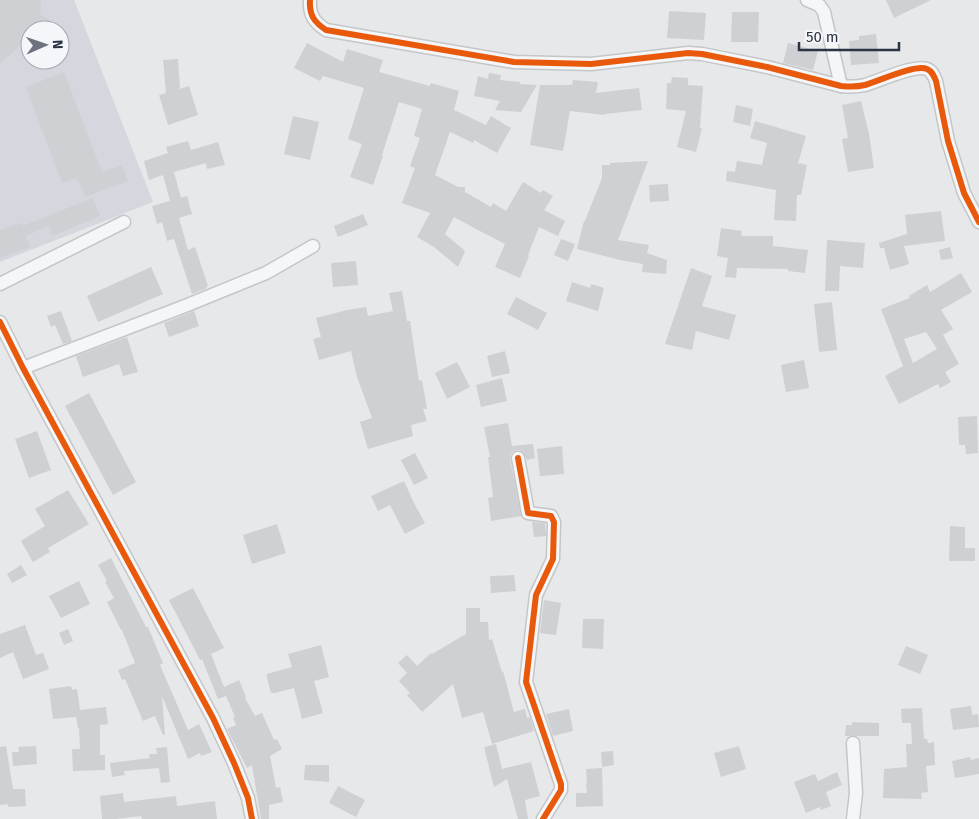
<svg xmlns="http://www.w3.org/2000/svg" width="979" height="819" font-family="'Fira Sans',sans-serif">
	<rect width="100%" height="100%" fill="#e6e8ea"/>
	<path fill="#d4d7dd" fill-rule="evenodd" d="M0,0H74L153,202L0,262ZM30,30H60V60H30Z"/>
	<g fill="#ced0d3" fill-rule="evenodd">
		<polygon points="0,0 41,0 40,15 51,20 47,30 30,30 30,36 0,64"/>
		<polygon points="886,0 931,0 894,18"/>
		<polygon points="669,11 706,13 704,40 667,38"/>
		<polygon points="732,12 759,12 758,42 731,42"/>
		<polygon points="876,34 879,63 851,65 849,41 859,40 859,36"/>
		<polygon points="307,43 343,62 347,49 383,60 379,72 430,86 431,83 459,91 454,110 486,125 491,116 511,128 497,153 474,140 473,143 450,132 435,175 458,187 465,187 465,192 491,207 493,203 506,211 523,182 541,193 543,190 553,196 544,210 565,221 558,236 539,227 528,255 529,256 520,278 495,267 505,244 474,228 454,217 445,234 465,251 458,267 434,247 417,237 430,213 402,203 415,168 410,166 420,138 414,136 422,109 399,102 382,155 383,156 373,185 350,177 362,144 348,139 364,88 323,76 320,81 294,68"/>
		<polygon points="788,43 818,51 813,70 783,63"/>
		<polygon points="178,59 180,89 189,86 198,115 168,125 159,95 166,93 163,60"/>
		<polygon points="64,72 102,172 122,165 128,181 85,197 77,178 62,183 26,87"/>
		<polygon points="489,73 501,75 500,80 520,82 520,84 537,85 521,112 495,110 500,101 474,96 478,76 488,79"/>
		<polygon points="672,77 688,78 688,85 703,86 700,128 702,128 696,152 677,147 686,111 666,109 667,83 671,83"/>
		<polygon points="573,80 598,82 596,93 639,88 642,110 605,114 604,115 570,111 563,151 530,145 540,85 572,85"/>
		<polygon points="861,101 869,134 874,168 848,172 842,139 848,138 842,105"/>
		<polygon points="736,105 753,109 750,126 733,122"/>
		<polygon points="293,116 319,122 310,160 284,154"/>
		<polygon points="755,121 806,136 798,163 807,165 801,195 797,195 796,221 774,220 776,190 726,181 727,171 735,172 737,161 762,165 767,143 750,138"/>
		<polygon points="188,141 191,150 218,142 225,165 207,169 206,163 174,172 181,198 187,196 192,214 179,218 188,250 195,247 208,286 206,287 207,288 192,294 174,239 167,241 162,222 157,224 152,206 170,201 163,175 149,180 144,161 168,153 166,147"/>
		<polygon points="648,161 618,240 649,245 647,253 667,260 666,274 642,272 643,264 620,260 577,249 584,221 585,221 602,178 602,165 610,165 610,163"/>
		<polygon points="668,184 669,201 650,202 649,185"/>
		<polygon points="93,198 100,216 52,236 49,226 26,236 30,247 0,258 0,230 21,223 23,226"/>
		<polygon points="941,211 945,241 904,246 909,264 890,270 884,248 880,248 879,243 907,234 905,215"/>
		<polygon points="363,214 368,225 338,237 334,226"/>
		<polygon points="721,228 742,231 741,236 773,236 773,246 808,250 805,273 788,271 788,269 737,268 736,278 725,277 728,258 717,256"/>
		<polygon points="561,239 575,244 568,261 554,255"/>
		<polygon points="827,240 865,243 863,268 840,266 839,291 825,291"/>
		<polygon points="950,247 953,258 941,260 939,250"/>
		<polygon points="356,261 358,285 333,287 331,263"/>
		<polygon points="151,267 163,294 98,322 87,296"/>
		<polygon points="691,268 712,276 702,306 736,315 729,340 696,331 692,350 665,344"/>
		<path d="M961,273L972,292L941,310L953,329L943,335L959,364L945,372L951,382L940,388L938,384L899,404L885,376L903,366L881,309L910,298L909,296L927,285L930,292ZM926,332L937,349L913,363L904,339Z"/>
		<polygon points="572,282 590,288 591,284 604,288 598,311 566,301"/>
		<polygon points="402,291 407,321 410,321 419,381 422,380 427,409 423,409 427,421 411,425 413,436 368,449 360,422 372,418 357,377 351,351 319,360 313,339 321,337 316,318 347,310 366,307 368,316 393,311 389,293"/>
		<polygon points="516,297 547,313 538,330 507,314"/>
		<polygon points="832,302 837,350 819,352 814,304"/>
		<polygon points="61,311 72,341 63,344 55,325 51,327 47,316"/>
		<polygon points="194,311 199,326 169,337 164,323"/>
		<polygon points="127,337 138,372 123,376 119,364 83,377 76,356"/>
		<polygon points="505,351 510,373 492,377 487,356"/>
		<polygon points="804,360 809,388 786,392 781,365"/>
		<polygon points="457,362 470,387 447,399 435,373"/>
		<polygon points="502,378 507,401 481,407 476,385"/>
		<polygon points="89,393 136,482 113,495 65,406"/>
		<polygon points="977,416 978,453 966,454 965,445 959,445 958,417"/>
		<polygon points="508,423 512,446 533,444 535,458 527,460 524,453 520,450 516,450 512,452 510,456 510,459 521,516 491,521 488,498 493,497 488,457 490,457 484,427"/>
		<polygon points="37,431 51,470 29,478 15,439"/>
		<polygon points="562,446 564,474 540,476 537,449"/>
		<polygon points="415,453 428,478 414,485 401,460"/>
		<polygon points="404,481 414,503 425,523 405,534 390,505 378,511 371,496"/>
		<polygon points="68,490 89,524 48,548 50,552 33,562 21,541 45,526 35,509"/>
		<polygon points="532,522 545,523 546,536 534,537"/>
		<polygon points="277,524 286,553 252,564 243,535"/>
		<polygon points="950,526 965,527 965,548 975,548 975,561 949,561"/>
		<polygon points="111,558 146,627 148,627 163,663 160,665 188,730 199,724 212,752 201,756 200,753 188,759 162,696 165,734 163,735 155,716 143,721 125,679 122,680 118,670 135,663 122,630 121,630 107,602 114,598 105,582 107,581 98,565"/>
		<polygon points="21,565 27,575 12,583 7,574"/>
		<polygon points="514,575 516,591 491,593 490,576"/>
		<polygon points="79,581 90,604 61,618 49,596"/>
		<polygon points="193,588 224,648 211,654 224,687 239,680 246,697 245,698 255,716 262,713 274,740 277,739 282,749 270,756 276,788 280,787 283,802 269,805 269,819 261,819 252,765 247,768 227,729 236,725 233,718 235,717 226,696 218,699 202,659 200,660 169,600"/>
		<polygon points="544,600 561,603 556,635 540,633"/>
		<polygon points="466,608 480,608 480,622 488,622 489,640 492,639 502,672 503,671 514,712 525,709 527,718 530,717 534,731 492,744 483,712 462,718 453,684 422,712 407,695 410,693 399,681 407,673 398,663 407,655 417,666 431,653 432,654 466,634"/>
		<polygon points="583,619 604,619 603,649 582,648"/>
		<polygon points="25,625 36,655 43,653 49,669 23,679 13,652 0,658 0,634"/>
		<polygon points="68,629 73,641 64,645 59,633"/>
		<polygon points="321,645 329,677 314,681 323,713 302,719 294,688 275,693 271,693 267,678 267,674 292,667 288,654"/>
		<polygon points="906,646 928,655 920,674 898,665"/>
		<polygon points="71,686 72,690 77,689 80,710 106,707 108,724 100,725 100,755 105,755 105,770 73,771 72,749 80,749 79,728 78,728 76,717 53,719 49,689"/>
		<polygon points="971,706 972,715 978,714 979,727 953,730 950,709"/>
		<polygon points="922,708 924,739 927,739 928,743 934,742 935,765 926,766 928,792 921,793 922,799 883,798 884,769 907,767 906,744 912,744 911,723 902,723 901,709"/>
		<polygon points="569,709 573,731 553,736 546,714"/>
		<polygon points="852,722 879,723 879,736 845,736 846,725 852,725"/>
		<polygon points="496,744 502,769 531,762 540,796 525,800 528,819 518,819 507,779 494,787 484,747"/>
		<polygon points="6,746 13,789 25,789 26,806 8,807 8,804 0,805 0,747"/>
		<polygon points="36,746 37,764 13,766 12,752 19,752 18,747"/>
		<polygon points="739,746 746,769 721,777 714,753"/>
		<polygon points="167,747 170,782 161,783 159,768 124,771 125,775 112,777 110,763 150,758 149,754 157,754 156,748"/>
		<polygon points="613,751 614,765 602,767 601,752"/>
		<polygon points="970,757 971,760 979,758 979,774 955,778 952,761"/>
		<polygon points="305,765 329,765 329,782 304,780"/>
		<polygon points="602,768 603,806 576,807 576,793 587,793 586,783 587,783 586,769"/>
		<polygon points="837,772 842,785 826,792 831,806 821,810 820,807 806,813 794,782 815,774 818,781"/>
		<polygon points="338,786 365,800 356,817 329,803"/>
		<polygon points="123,793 124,802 176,796 177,806 215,801 217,819 142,819 141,816 116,819 102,819 100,796"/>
	</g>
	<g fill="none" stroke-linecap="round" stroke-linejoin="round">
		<g stroke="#c4c6c8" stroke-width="15">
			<g id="minor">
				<path d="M310,0C309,15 314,22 326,30L514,62L591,64L688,53L702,54L767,67L841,86C850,87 857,87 865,85C879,81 915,64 927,69C932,71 934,76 936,81L948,141L964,193L979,222"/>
				<polyline points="807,0 819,5 824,12 841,86"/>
				<polyline points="0,284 124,222"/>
				<polyline points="0,322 23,368 213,718 234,763 248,798 252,819"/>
				<polyline points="23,368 185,306 266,273 313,246"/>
				<polyline points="518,458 528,513 551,516 554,522 553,559 536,595 526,682 561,784 561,790 543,819"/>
				<polyline points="853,819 856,793 853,743"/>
			</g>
		</g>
		<use href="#minor" stroke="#f5f6f7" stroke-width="12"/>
		<g stroke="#f4f6f9" stroke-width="9">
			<g id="cycleway">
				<path d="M310,0C309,15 314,22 326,30L514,62L591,64L688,53L702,54L767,67L841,86C850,87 857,87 865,85C879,81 915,64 927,69C932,71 934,76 936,81L948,141L964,193L979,222"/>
				<polyline points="0,322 23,368 213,718 234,763 248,798 252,819"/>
				<polyline points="518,458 528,513 551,516 554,522 553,559 536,595 526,682 561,784 561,790 543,819"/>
			</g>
		</g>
		<use href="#cycleway" stroke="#e8590c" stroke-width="6"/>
	</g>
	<g transform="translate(45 45) rotate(88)"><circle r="24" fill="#f4f6f9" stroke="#a4a8b1"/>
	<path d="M0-4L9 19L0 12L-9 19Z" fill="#6c737f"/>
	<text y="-8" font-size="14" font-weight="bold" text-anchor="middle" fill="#2b3445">N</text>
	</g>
	<path d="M799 42v8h100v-8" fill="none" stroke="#2b3445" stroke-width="2.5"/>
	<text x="806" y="42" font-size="15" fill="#2b3445" stroke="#f4f6f9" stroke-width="4" paint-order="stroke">50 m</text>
</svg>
